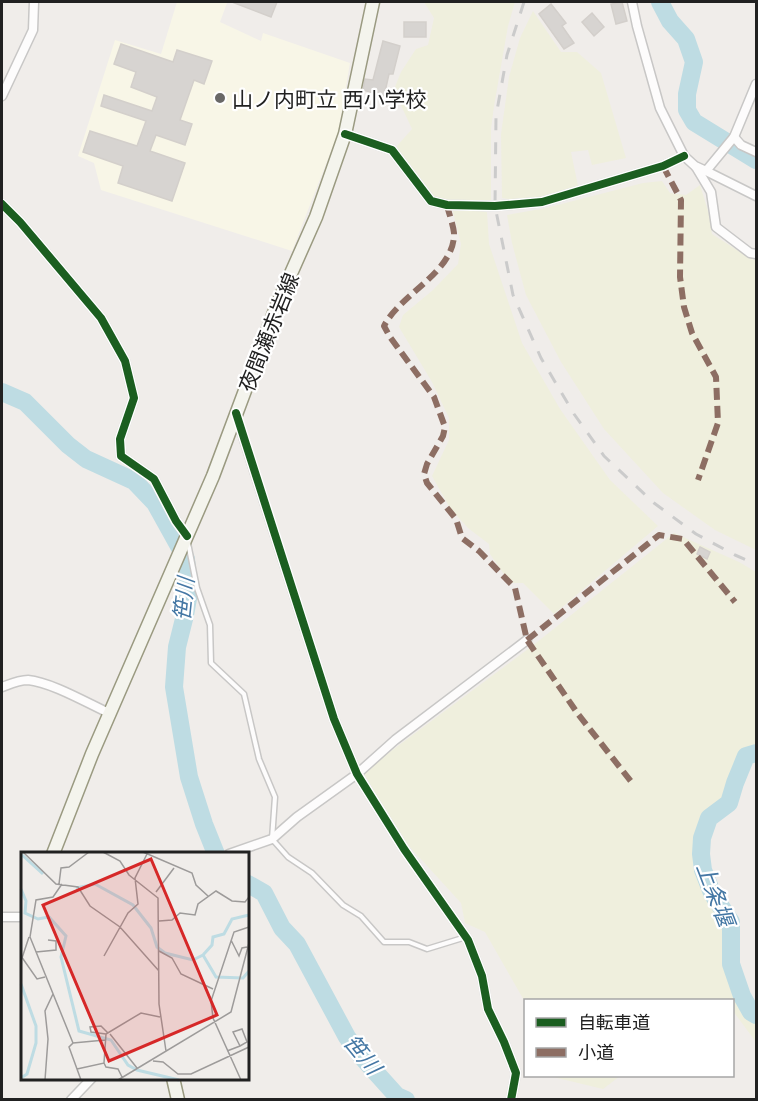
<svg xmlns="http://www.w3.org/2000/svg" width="758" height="1101" font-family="Lato,'Noto Sans JP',sans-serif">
	<rect width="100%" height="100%" fill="#f0edea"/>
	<polygon fill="#f8f6e7" points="177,2 222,2 227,3 220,22 261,41 263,33 350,63 338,133 292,251 101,190 94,163 78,156 115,40 161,54"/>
	<g fill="#efefdd">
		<polygon points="424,2 515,2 508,26 494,106 491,129 491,200 489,203 453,202 430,195 398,152 397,146 412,129 399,101 395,87 401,72 416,49 428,45 434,18"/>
		<polygon points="533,11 561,52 577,52 601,73 626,158 592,165 588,150 571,152 578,186 545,198 523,201 502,198 501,134 509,77 520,38"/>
		<polygon points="662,181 670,193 686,195 700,185 709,214 712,234 751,259 756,260 756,550 715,530 663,493 604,429 561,362 526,295 512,243 507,215 546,208 643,183"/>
		<polygon points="452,208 487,212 489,244 522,343 560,409 610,480 658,526 554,614 523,583 510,583 490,554 489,544 468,528 450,508 432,476 449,440 449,418 432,382 399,327 403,315 433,290 458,264 461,244"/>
		<polygon points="674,533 739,562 756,572 756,745 742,752 725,795 700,821 693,851 693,868 724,922 727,959 734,985 745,1009 756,1017 756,1042 733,1011 732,1000 526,1000 525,1002 485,932 465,923 461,903 398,834 363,772 536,643"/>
		<polygon points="549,1076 620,1076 603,1089"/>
	</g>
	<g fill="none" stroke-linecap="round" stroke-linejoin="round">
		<g stroke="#bedce3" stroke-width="18">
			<polyline points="660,2 670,21 686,39 694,62 687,94 687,110 694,122 756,160"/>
			<polyline points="2,392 25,402 68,445 86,459 134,481 155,503 186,559 189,593 185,615 177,647 174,687 189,777 204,824 216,854"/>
			<polyline points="756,753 746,756 735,783 729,803 709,818 702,838 701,854 703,870 712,893 731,922 731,964 742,996 751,1012 756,1015"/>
			<polyline points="248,884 264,893 282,928 297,944 347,1037 361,1056 397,1096 406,1100"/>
		</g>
	</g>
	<g fill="#d7d4d1" stroke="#d3cfcb" stroke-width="1.5">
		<polygon points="232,2 277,2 271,17"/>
		<polygon points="622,2 627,21 616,24 611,4"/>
		<polygon points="551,4 566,23 562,26 574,43 564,49 539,14"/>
		<polygon points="592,13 604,27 594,36 582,22"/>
		<rect x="404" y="22" width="22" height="15"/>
		<polygon points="383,41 400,46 393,74 389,74 384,96 363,90 365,79 373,80"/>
		<polygon points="121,44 173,62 177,50 212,61 204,84 194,80 180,120 192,124 185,145 156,135 150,151 185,163 172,201 118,183 123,166 83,152 90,131 137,146 146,121 101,106 104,95 152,111 157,97 131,87 136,72 114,64"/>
		<polygon points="700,547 710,552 707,559 697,554"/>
	</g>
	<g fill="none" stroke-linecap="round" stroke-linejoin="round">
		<g stroke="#c8c7c6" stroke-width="7">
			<polyline id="lane" points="188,543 197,588 210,625 211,663 244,694 259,759 275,797 272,839 288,857 312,873 343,905 361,916 384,942 409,942 427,949 466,937"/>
		</g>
		<g stroke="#c8c7c6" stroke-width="11">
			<g id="street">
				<polyline points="632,2 637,26 660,108 684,156 695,166 706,171 734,137 756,84"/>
				<polyline points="2,96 33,30 34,2"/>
				<polyline points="345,134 392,150 431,201 447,205 495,206 542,202 663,166 684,156"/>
				<polyline points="734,137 741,145 756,152"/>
				<polyline points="696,167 711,192 716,227 750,253 756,254"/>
				<polyline points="706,171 756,196"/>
				<polyline points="2,204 20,222 101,318 125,361 134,398 120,439 121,456 154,479 176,521 187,536"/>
				<polyline points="236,414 334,719 357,774 404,849 468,940 482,976 488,1009 504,1042 516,1073 511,1100"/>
				<path d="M2,687C10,684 19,680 28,680C51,682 89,704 111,714"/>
				<polyline points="229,854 272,839 297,817 357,774 395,740 527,640"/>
				<polyline points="2,917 22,917"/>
				<polyline points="71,1100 92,1078"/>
			</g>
		</g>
		<g stroke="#9a9a81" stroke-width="15">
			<g id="secondary">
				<polyline points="53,854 92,754 213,476 277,305 316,217 345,134 373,2"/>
				<polyline points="173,1078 178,1100"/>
			</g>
		</g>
		<use href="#lane" stroke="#fdfcfc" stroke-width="4"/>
		<use href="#street" stroke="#fdfcfc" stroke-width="8"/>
		<use href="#secondary" stroke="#f4f4ed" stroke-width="12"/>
		<polyline stroke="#cbcbcb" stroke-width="3" stroke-dasharray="12 12" stroke-linecap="butt" points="524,2 507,55 496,116 495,206 513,295 541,358 574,414 604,456 654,503 696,534 735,555 756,564"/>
		<g stroke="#8d6e63" stroke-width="6" stroke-dasharray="12 6" stroke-linecap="butt">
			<polyline points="663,166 681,200 680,277 684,307 692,333 716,377 718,423 698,480"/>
			<path d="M447,205C449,214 453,224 454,233C455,272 400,294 384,326L390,337L434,397L445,427L443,436L427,464L424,474L427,483L456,519L462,538L479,551L515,588L527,640L578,714L633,784"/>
			<polyline points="527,640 659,535 683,539 735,602"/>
		</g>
		<g stroke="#fff" stroke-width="11">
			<g id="cycleway">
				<polyline points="345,134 392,150 431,201 447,205 495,206 542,202 663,166 684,156"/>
				<polyline points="2,204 20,222 101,318 125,361 134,398 120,439 121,456 154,479 176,521 187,536"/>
				<polyline points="236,413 334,719 357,774 404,849 468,940 482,976 488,1009 504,1042 516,1073 511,1100"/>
			</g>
		</g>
		<use href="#cycleway" stroke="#1b5e20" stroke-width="8"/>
	</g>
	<circle fill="#696867" stroke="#fff" stroke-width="2" cx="220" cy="98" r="6"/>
	<g text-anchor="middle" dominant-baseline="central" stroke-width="4.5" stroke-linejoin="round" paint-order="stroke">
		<g font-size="21" fill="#212121" stroke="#fff" text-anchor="start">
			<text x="232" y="98">山ノ内町立 西小学校</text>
		</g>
		<g font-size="21" fill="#212121" stroke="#fff">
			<text transform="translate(268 332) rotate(-68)">夜間瀬赤岩線</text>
		</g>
		<g font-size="22" font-style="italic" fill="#4477a4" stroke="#fff">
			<text transform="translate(183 599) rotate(-84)">笹川</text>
			<text transform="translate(716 894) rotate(69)">上条堰</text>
			<text transform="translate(363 1054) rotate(51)">笹川</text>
		</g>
	</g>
	<g transform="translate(21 852)">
		<rect width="228" height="228" fill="#f0edea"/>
		<path fill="none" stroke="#bedce3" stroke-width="3" d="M0,2L22,22M55,36L74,32L112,53L130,76L136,95L144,101L172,108L182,103M0,37L5,49L4,61L17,67L28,65L45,84L40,105L58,179L90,188L107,213L116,218L158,228M182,103L191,93L192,85L203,82L211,67L228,63M182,103L195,125L222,126L228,119M0,132L15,174V191L6,222L0,226"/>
		<path fill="none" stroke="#9d9b9a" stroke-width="1.5" d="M2,0L35,32L57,35L69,54L99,75L138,119M82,0L99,9L108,23L137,46L138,152L145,199M122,0L171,21L175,33L187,44M38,32L40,16L48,15L68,0M41,32L32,45L15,48L9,85L52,191L48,195L60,228M135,40L153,16M138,69L151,68L159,61L174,63L177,52L195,39L211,49L224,50L228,45M210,88L218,104L221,96L226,95M138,99L151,106L160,122L192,137M15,100L35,98V89L27,88M0,104L16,127L24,125M83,104L107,61L117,52L114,26L126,2M1,106L8,85M85,182L70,180L69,175L80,174L87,181M89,182L116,216M52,191L84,188M206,199L219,194L226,190L221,177L212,180L219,194M132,209L142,210L157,222H170L228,195M83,211L85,182L120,161L139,165M56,217L83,211L85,215L97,217L101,225M24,228L27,187L24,159L32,142M97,228L210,160L228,91M220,228L192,166L190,149L213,80L228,75"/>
		<path fill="#d62828" fill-opacity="0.15" stroke="#d62828" stroke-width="3" d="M130,7L196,163L88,209L22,53Z"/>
		<rect width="228" height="228" fill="none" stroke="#212121" stroke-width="3"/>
	</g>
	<rect width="758" height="1101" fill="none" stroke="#212121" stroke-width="6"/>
	<rect x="524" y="999" width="210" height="78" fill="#ffffff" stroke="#a6a6a6" stroke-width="1.5"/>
	<rect x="536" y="1018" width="30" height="9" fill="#1b5e20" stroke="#a6a6a6" stroke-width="1.5"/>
	<text x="578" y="1029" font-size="18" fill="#212121">自転車道</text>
	<rect x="536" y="1048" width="30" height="9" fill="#8d6e63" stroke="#a6a6a6" stroke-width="1.5"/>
	<text x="578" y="1059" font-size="18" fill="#212121">小道</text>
</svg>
